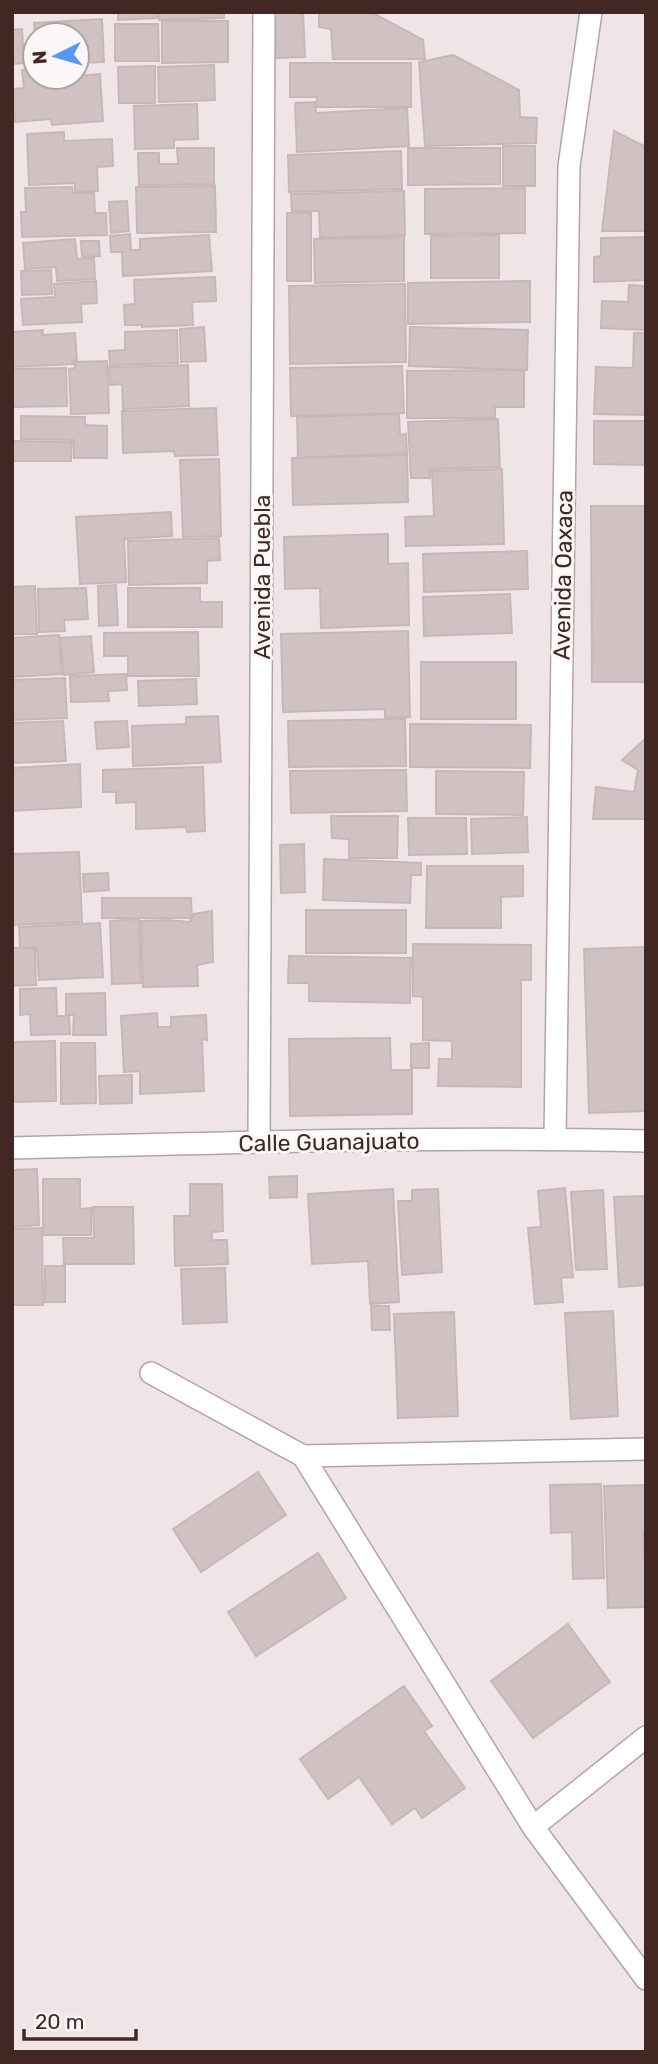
<svg xmlns="http://www.w3.org/2000/svg" width="658" height="2064" font-family="Rubik,sans-serif">
	<rect width="100%" height="100%" fill="#efe5e6"/>
	<g fill="#d0c1c2" stroke="#c9b7b8" stroke-width="2">
		<polygon points="118,12 156,12 157,18 118,20"/>
		<polygon points="158,12 224,12 224,18 159,20"/>
		<polygon points="273,12 303,12 305,57 274,58"/>
		<polygon points="319,12 371,12 423,40 425,59 333,59 331,29 319,27"/>
		<polygon points="102,19 104,62 77,63 77,35 35,35 34,23"/>
		<polygon points="162,21 228,21 228,62 162,63"/>
		<polygon points="115,24 158,24 159,61 115,61"/>
		<polygon points="22,29 24,63 12,64 12,30"/>
		<polygon points="453,55 519,90 520,117 537,118 536,143 425,146 419,62"/>
		<polygon points="290,63 411,63 411,107 316,107 317,97 290,97"/>
		<polygon points="214,65 215,100 159,102 158,67"/>
		<polygon points="155,66 155,103 119,103 118,67"/>
		<polygon points="35,69 35,77 77,77 77,76 100,74 103,121 52,125 51,119 15,122 13,89 24,88 22,70"/>
		<polygon points="315,102 316,113 407,108 409,146 297,152 295,103"/>
		<polygon points="197,104 198,139 174,140 174,148 135,149 134,106"/>
		<polygon points="614,131 646,147 646,231 602,231"/>
		<polygon points="64,132 64,141 112,139 113,166 97,167 98,191 75,192 75,183 29,185 27,134"/>
		<rect x="503" y="146" width="32" height="40"/>
		<polygon points="177,148 214,148 214,184 139,185 138,153 159,153 159,164 178,164"/>
		<polygon points="408,148 500,148 500,184 408,185"/>
		<polygon points="401,151 402,189 289,192 288,155"/>
		<polygon points="215,186 216,232 137,233 136,187"/>
		<polygon points="72,187 73,193 94,193 95,213 106,213 107,235 22,237 21,212 26,212 25,188"/>
		<polygon points="525,188 525,233 425,234 425,189"/>
		<polygon points="404,191 405,235 320,238 319,211 292,211 291,194"/>
		<polygon points="127,201 129,231 111,233 109,202"/>
		<rect x="287" y="213" width="24" height="68"/>
		<polygon points="130,234 131,250 140,250 140,239 209,235 212,271 123,276 122,252 111,252 110,236"/>
		<polygon points="499,235 499,278 431,278 431,236"/>
		<polygon points="404,237 404,281 315,283 314,239"/>
		<polygon points="646,237 646,280 594,282 594,257 601,256 601,238"/>
		<polygon points="75,239 77,259 94,258 95,279 57,281 56,267 25,269 23,243"/>
		<polygon points="81,241 99,241 100,256 82,257"/>
		<polygon points="51,270 52,294 22,295 21,271"/>
		<polygon points="215,277 216,301 192,302 193,325 142,327 142,325 125,325 124,305 135,304 134,280"/>
		<polygon points="96,281 97,303 81,304 82,322 23,325 21,299 55,297 54,284"/>
		<polygon points="530,281 530,322 408,324 408,283"/>
		<polygon points="405,284 406,362 290,364 289,286"/>
		<polygon points="629,285 646,286 646,330 601,328 602,301 628,302"/>
		<polygon points="204,327 206,361 181,362 180,329"/>
		<polygon points="410,327 528,330 527,370 409,366"/>
		<polygon points="43,330 42,335 75,333 77,360 72,361 73,364 12,367 12,332"/>
		<polygon points="177,330 178,363 110,365 109,351 125,350 125,332"/>
		<polygon points="634,333 646,333 646,415 594,414 596,367 633,368"/>
		<polygon points="107,361 109,413 71,414 69,369 75,368 75,362"/>
		<polygon points="188,365 189,406 123,409 122,384 110,385 109,367"/>
		<polygon points="402,366 404,413 291,416 290,368"/>
		<polygon points="66,368 67,406 12,407 12,369"/>
		<polygon points="524,370 524,407 495,407 495,418 407,418 407,371"/>
		<polygon points="216,408 218,455 175,456 174,451 123,453 122,411"/>
		<polygon points="399,414 400,435 406,434 407,453 298,458 297,417"/>
		<polygon points="21,416 85,417 85,425 107,426 107,458 74,458 74,440 21,439"/>
		<polygon points="498,419 500,467 430,469 430,478 411,478 408,422"/>
		<polygon points="594,421 646,421 646,465 594,464"/>
		<polygon points="12,441 72,442 71,461 12,461"/>
		<polygon points="407,455 408,502 293,505 292,458"/>
		<polygon points="219,459 221,536 183,537 180,460"/>
		<polygon points="502,469 504,544 406,546 405,517 434,516 432,471"/>
		<polygon points="591,506 646,506 646,682 592,682"/>
		<polygon points="171,512 172,536 124,539 126,582 80,584 76,517"/>
		<polygon points="388,534 388,564 408,563 409,625 321,628 320,588 285,589 284,537"/>
		<polygon points="219,538 220,560 207,561 207,583 129,585 128,541"/>
		<polygon points="527,551 528,589 424,592 423,554"/>
		<polygon points="116,585 118,625 99,626 98,586"/>
		<polygon points="35,586 37,634 12,634 12,587"/>
		<polygon points="86,588 88,619 64,620 65,631 39,632 38,589"/>
		<polygon points="128,588 200,588 200,602 222,602 222,627 128,627"/>
		<polygon points="510,594 512,633 424,636 423,597"/>
		<polygon points="408,631 410,717 385,718 385,709 283,712 281,634"/>
		<polygon points="198,632 199,676 128,676 128,656 104,656 104,633"/>
		<polygon points="59,635 62,674 12,677 12,638"/>
		<polygon points="91,636 94,672 64,675 60,638"/>
		<rect x="421" y="662" width="95" height="57"/>
		<polygon points="126,674 127,690 108,691 109,701 71,702 70,676"/>
		<polygon points="65,678 67,718 12,720 12,680"/>
		<polygon points="196,679 197,704 139,706 138,681"/>
		<polygon points="218,716 221,762 133,766 132,726 186,724 186,717"/>
		<polygon points="405,719 406,766 289,767 288,721"/>
		<polygon points="63,721 66,761 12,763 12,723"/>
		<polygon points="127,721 129,747 97,749 95,722"/>
		<polygon points="410,724 531,725 530,768 410,767"/>
		<polygon points="646,738 646,819 593,819 596,787 634,792 638,770 622,760"/>
		<polygon points="80,764 81,807 12,811 12,768"/>
		<polygon points="203,767 205,831 187,832 186,827 136,829 136,802 116,803 116,792 103,792 103,770"/>
		<polygon points="406,770 407,811 291,813 290,771"/>
		<polygon points="436,771 524,772 523,815 436,814"/>
		<polygon points="331,816 398,816 397,858 349,858 349,839 332,838"/>
		<polygon points="527,817 528,852 472,854 471,819"/>
		<polygon points="408,818 466,818 467,854 409,855"/>
		<polygon points="304,844 305,892 281,893 280,845"/>
		<polygon points="79,852 82,922 12,925 12,854"/>
		<polygon points="324,859 421,863 421,875 411,875 410,903 323,900"/>
		<polygon points="427,866 523,866 523,896 501,897 501,928 426,928"/>
		<polygon points="108,873 109,890 84,892 83,874"/>
		<polygon points="102,898 191,898 192,918 102,918"/>
		<rect x="306" y="910" width="100" height="43"/>
		<polygon points="212,911 213,962 197,965 198,986 143,987 141,921 167,920 190,922 194,914"/>
		<polygon points="139,919 141,983 112,984 110,921"/>
		<polygon points="100,923 103,977 39,980 37,947 20,948 19,927"/>
		<polygon points="413,944 531,945 531,980 521,980 521,1087 438,1086 439,1059 452,1059 452,1041 423,1040 423,997 413,996"/>
		<polygon points="646,947 646,1111 589,1113 584,949"/>
		<polygon points="12,948 35,948 36,985 12,986"/>
		<polygon points="289,956 411,958 410,1003 309,1001 309,983 288,983"/>
		<polygon points="56,988 57,1016 69,1016 70,1034 31,1035 30,1014 20,1015 20,989"/>
		<polygon points="105,993 106,1035 73,1035 74,1015 66,1015 66,994"/>
		<polygon points="157,1013 158,1027 171,1027 171,1017 206,1015 207,1040 202,1039 204,1091 140,1094 140,1071 124,1072 121,1016"/>
		<polygon points="12,1026 13,1042 55,1041 56,1101 12,1102"/>
		<polygon points="390,1038 391,1070 412,1070 412,1114 290,1116 289,1039"/>
		<polygon points="61,1043 95,1043 96,1103 61,1104"/>
		<polygon points="429,1043 429,1068 411,1068 411,1044"/>
		<polygon points="132,1075 132,1103 100,1104 99,1076"/>
		<polygon points="37,1169 39,1225 12,1227 12,1170"/>
		<polygon points="297,1176 297,1197 270,1198 269,1177"/>
		<polygon points="43,1179 80,1179 80,1209 91,1208 91,1235 43,1235"/>
		<polygon points="190,1184 222,1184 223,1231 212,1232 212,1240 227,1240 228,1264 175,1266 174,1216 190,1216"/>
		<polygon points="565,1188 573,1277 561,1278 563,1302 535,1304 528,1228 541,1227 538,1191"/>
		<polygon points="393,1189 399,1302 370,1304 368,1261 312,1264 308,1194"/>
		<polygon points="438,1189 442,1272 402,1275 398,1201 412,1201 412,1190"/>
		<polygon points="603,1190 607,1269 576,1270 571,1192"/>
		<polygon points="646,1196 646,1285 619,1287 614,1197"/>
		<polygon points="93,1207 133,1207 134,1264 64,1264 63,1238 94,1238"/>
		<polygon points="42,1228 43,1305 12,1305 12,1229"/>
		<rect x="45" y="1266" width="20" height="36"/>
		<polygon points="225,1268 227,1322 183,1324 181,1269"/>
		<polygon points="371,1306 389,1306 390,1330 372,1330"/>
		<polygon points="613,1311 618,1416 571,1419 565,1313"/>
		<polygon points="454,1312 458,1416 398,1418 394,1314"/>
		<polygon points="258,1472 286,1515 201,1572 173,1529"/>
		<polygon points="601,1484 604,1578 573,1579 572,1532 551,1533 550,1485"/>
		<polygon points="646,1485 646,1532 643,1532 644,1556 646,1556 646,1607 608,1608 604,1486"/>
		<polygon points="318,1553 346,1598 256,1656 228,1612"/>
		<polygon points="568,1624 610,1682 533,1738 491,1681"/>
		<polygon points="404,1686 432,1726 424,1731 465,1788 422,1818 415,1808 392,1824 359,1777 328,1799 300,1759"/>
	</g>
	<g fill="none" stroke-linecap="round" stroke-linejoin="round">
		<g stroke="#b4a4a4" stroke-width="24">
			<g id="minor">
				<polyline points="555,1139 569,166 591,12"/>
				<polyline points="259,1142 264,12"/>
				<path d="M12,1148C223,1143 435,1136 646,1141"/>
				<polyline points="151,1373 303,1456 646,1449"/>
				<polyline points="303,1456 533,1827 646,1979"/>
				<polyline points="533,1827 646,1737"/>
			</g>
		</g>
		<use href="#minor" stroke="#fff" stroke-width="21"/>
	</g>
	<g text-anchor="middle" dominant-baseline="central" stroke-width="6" stroke-linejoin="round" paint-order="stroke">
		<g font-size="23" fill="#422723" stroke="#fbf6f7">
			<text transform="translate(563 575) rotate(-89)">Avenida Oaxaca</text>
			<text transform="translate(262 577) rotate(-90)">Avenida Puebla</text>
			<text transform="translate(329 1142) rotate(-1)">Calle Guanajuato</text>
		</g>
	</g>
	<rect width="658" height="2064" fill="none" stroke="#422723" stroke-width="28"/>
	<g transform="translate(56 56) rotate(265)"><circle r="33" fill="#fbf6f7" stroke="#b1a3a2" stroke-width="2"/>
	<path d="M0-5L12 26L0 18L-12 26Z" fill="#5b95f7"/>
	<text y="-10" font-size="19" font-weight="bold" text-anchor="middle" fill="#422723">N</text>
	</g>
	<path d="M24 2029v10h112v-10" fill="none" stroke="#422723" stroke-width="3.5"/>
	<text x="35" y="2029" font-size="21" fill="#422723" stroke="#fbf6f7" stroke-width="5" paint-order="stroke">20 m</text>
</svg>
